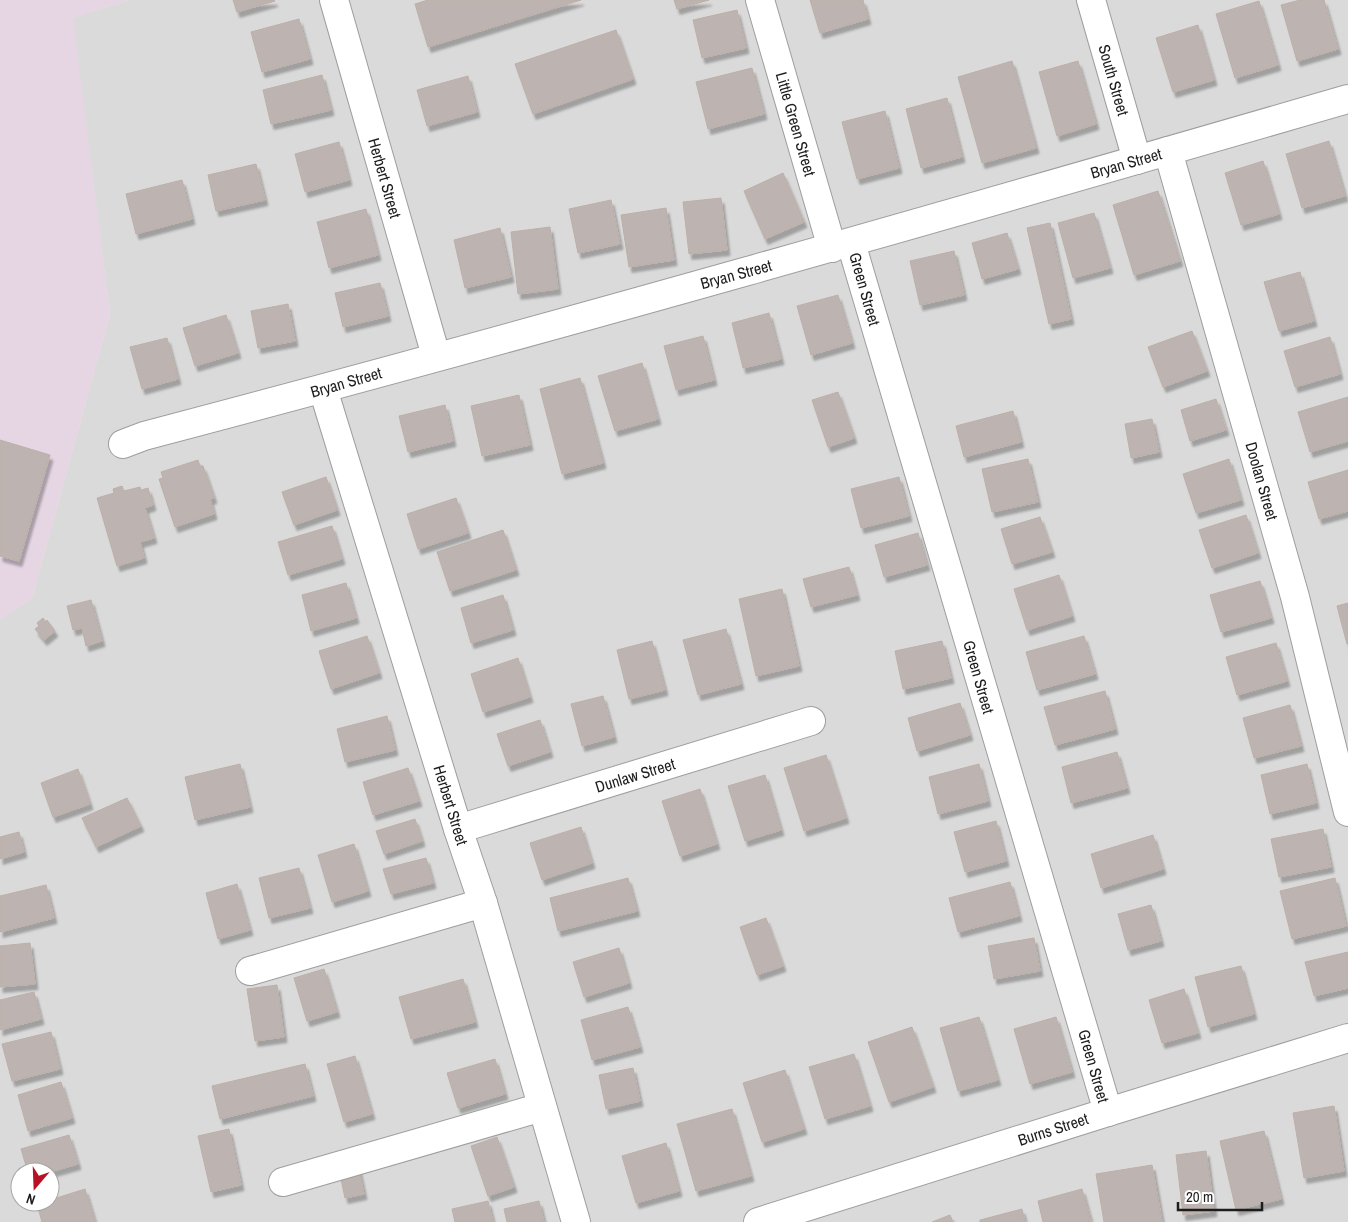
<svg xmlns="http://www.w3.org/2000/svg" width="1348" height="1222" font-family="'Archivo Narrow',sans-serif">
	<defs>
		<filter id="shadow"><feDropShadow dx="3" dy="5.5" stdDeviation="1" flood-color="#0004"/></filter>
	</defs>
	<rect width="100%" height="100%" fill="#ede9e4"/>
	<path fill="#dbdada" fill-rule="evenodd" d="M128,0H1348V1222H0V619L32,598L110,314L72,18ZM20,1172H50V1202H20Z"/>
	<polygon fill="#e6d6e4" points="0,0 128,0 73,18 110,314 32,598 0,619"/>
	<g fill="#bdb4b1" stroke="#bdafa7" filter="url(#shadow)">
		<polygon points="233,0 274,0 275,1 237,12"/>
		<polygon points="428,0 581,0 428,47 415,4"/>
		<polygon points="674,0 709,0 677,9"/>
		<polygon points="810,0 863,0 868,19 820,33"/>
		<polygon points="1300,0 1324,0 1338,49 1297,61 1281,5"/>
		<polygon points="1259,1 1278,65 1235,78 1216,14"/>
		<polygon points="737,10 746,48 702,58 693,20"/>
		<polygon points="299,19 310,59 262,72 251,32"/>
		<polygon points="1198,25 1214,80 1173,92 1156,38"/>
		<polygon points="616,30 633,79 533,114 515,64"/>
		<polygon points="1012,61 1036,148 982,163 958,77"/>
		<polygon points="1078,61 1096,124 1057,136 1039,72"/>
		<polygon points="752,68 764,114 708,129 696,82"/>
		<polygon points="322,75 331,110 271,124 263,90"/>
		<polygon points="468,76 477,112 427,126 417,90"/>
		<polygon points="947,98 962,157 921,168 906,109"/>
		<polygon points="885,111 899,168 857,179 842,122"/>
		<polygon points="1329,141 1345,196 1302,208 1286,154"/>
		<polygon points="339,142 349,180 305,192 295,154"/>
		<polygon points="1263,161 1279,214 1241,225 1225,173"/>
		<polygon points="256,164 265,200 216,211 208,175"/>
		<polygon points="783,173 804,222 765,239 744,191"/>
		<polygon points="182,180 192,219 136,234 126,194"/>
		<polygon points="1158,191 1180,261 1134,275 1113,205"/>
		<polygon points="721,198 727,250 689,254 683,202"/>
		<polygon points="611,200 620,244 578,253 569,209"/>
		<polygon points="666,208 674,260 629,267 621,215"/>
		<polygon points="366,209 378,255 329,268 317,222"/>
		<polygon points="1094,213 1110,268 1073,278 1058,223"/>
		<polygon points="1050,223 1071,319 1049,324 1027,228"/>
		<polygon points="550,227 558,289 518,294 511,232"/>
		<polygon points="500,228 511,277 465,288 454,240"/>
		<polygon points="1007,233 1018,269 982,279 972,243"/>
		<polygon points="954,251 964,295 920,305 910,261"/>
		<polygon points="1300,272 1314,321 1279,331 1264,282"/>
		<polygon points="380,283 388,316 343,327 335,293"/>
		<polygon points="838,295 852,343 811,355 797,306"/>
		<polygon points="288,304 295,341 258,348 251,311"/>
		<polygon points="769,313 781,359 743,368 732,323"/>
		<polygon points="226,315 238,353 195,366 183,328"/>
		<polygon points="1192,331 1207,371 1163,387 1148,347"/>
		<polygon points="703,336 714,380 676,390 664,346"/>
		<polygon points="1330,337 1340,374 1295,387 1284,351"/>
		<polygon points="167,338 178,379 142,389 130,347"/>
		<polygon points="642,363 658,419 615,431 598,376"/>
		<polygon points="580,378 603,463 562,474 540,389"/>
		<polygon points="838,392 854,438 828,447 812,400"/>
		<polygon points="519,395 530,445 482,456 471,406"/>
		<polygon points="1348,397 1348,441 1310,452 1298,412"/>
		<polygon points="1216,399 1226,430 1190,441 1181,410"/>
		<polygon points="445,405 453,441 408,452 399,416"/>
		<polygon points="1013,411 1021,442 964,457 956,426"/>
		<polygon points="1152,419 1159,452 1131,458 1125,424"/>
		<polygon points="0,440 50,455 19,561 0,556"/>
		<polygon points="1028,459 1038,502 992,512 982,469"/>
		<polygon points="1229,459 1241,500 1196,513 1183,474"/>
		<polygon points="198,460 200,466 203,466 214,498 210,499 214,514 175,527 159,479 163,478 161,472"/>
		<polygon points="1348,470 1348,511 1319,519 1308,482"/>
		<polygon points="326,477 337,510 294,525 282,492"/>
		<polygon points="899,477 909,516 861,528 851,489"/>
		<polygon points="122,486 124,491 140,487 141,490 148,488 153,505 145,508 154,538 140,542 144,558 117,566 97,498 114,493 113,489"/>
		<polygon points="456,498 468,533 418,549 407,514"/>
		<polygon points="1246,515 1258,553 1212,568 1199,530"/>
		<polygon points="1040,517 1052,552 1012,564 1001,529"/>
		<polygon points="332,526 342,559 288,575 278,542"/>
		<polygon points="503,530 516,570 450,591 437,552"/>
		<polygon points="918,533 927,565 884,577 875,545"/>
		<polygon points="849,567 857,595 811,607 803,579"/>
		<polygon points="1059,575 1072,616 1027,630 1014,589"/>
		<polygon points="1260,581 1271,618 1221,632 1210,595"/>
		<polygon points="346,583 356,618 311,631 302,595"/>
		<polygon points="782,589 799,666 756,676 739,599"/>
		<polygon points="503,595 513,630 471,643 461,608"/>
		<polygon points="91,600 102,641 86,646 82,628 73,630 67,606"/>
		<polygon points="1348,603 1348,644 1347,644 1337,606"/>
		<polygon points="43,618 46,622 47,620 55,631 44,640 35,629 39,626 37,623"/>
		<polygon points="726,629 741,684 698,695 683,640"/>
		<polygon points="367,636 379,673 331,689 319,651"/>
		<polygon points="1084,636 1095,674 1037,690 1026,652"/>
		<polygon points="652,641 665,690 629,699 617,650"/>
		<polygon points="942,641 951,678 903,689 895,651"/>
		<polygon points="1276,643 1287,681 1237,695 1226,657"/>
		<polygon points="518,658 530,697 483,712 471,674"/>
		<polygon points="1105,691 1115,729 1055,745 1044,707"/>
		<polygon points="603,696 614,737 582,746 571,704"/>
		<polygon points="960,703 970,735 917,751 908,718"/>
		<polygon points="1290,705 1301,746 1254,758 1243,718"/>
		<polygon points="387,716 395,750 345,762 337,729"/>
		<polygon points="540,720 550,752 508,766 497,734"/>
		<polygon points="1117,752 1127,788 1071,803 1062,767"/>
		<polygon points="826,755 846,818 804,831 784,768"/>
		<polygon points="240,764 250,807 195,820 185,777"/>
		<polygon points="979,764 988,801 938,814 929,777"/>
		<polygon points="1307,764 1316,803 1270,814 1261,775"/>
		<polygon points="408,768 419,801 373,815 363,782"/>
		<polygon points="78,769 90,804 53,817 41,783"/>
		<polygon points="765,775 781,830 745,841 728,786"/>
		<polygon points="700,789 717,844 680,856 662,801"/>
		<polygon points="127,798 141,826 96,847 82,818"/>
		<polygon points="415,819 422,841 384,854 376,831"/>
		<polygon points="996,821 1006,861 965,872 954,832"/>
		<polygon points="581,827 592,863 542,880 530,843"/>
		<polygon points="1323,829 1331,867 1279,877 1271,839"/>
		<polygon points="19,832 24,852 0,859 0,837"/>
		<polygon points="1153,835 1163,869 1101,888 1091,854"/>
		<polygon points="354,844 368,891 332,902 318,855"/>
		<polygon points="426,858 433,883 391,894 383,869"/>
		<polygon points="299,868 310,908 269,918 259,878"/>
		<polygon points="628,878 637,911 558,931 550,898"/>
		<polygon points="1335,878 1346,926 1292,939 1280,891"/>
		<polygon points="1010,882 1019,916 958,932 949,898"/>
		<polygon points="237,884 250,930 218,939 206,893"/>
		<polygon points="46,885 54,918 0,932 0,896"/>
		<polygon points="1151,905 1161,941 1128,950 1118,914"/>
		<polygon points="766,918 783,966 757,975 740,927"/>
		<polygon points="1034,938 1040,971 994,979 988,946"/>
		<polygon points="30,943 35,984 0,987 0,946"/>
		<polygon points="619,948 629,983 584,997 573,962"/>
		<polygon points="1348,952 1348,988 1314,996 1305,962"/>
		<polygon points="1241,966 1254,1014 1208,1027 1195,977"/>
		<polygon points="324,969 337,1012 307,1021 294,978"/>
		<polygon points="463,979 475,1022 411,1039 399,997"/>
		<polygon points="277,985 284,1037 255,1041 247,989"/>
		<polygon points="1184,989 1198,1033 1162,1043 1149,1000"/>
		<polygon points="34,992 41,1019 0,1030 0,1000"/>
		<polygon points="628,1007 640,1047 592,1060 581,1020"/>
		<polygon points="979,1017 998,1080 958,1091 940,1028"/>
		<polygon points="1056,1017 1072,1072 1030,1084 1014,1029"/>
		<polygon points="912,1027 933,1087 889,1102 868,1042"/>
		<polygon points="51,1032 60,1069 12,1081 2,1044"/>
		<polygon points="854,1054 870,1106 825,1119 809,1067"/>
		<polygon points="355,1056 372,1114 344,1122 327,1064"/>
		<polygon points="495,1059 505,1094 458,1108 447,1073"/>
		<polygon points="305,1064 313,1096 220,1119 212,1086"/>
		<polygon points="633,1068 640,1101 606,1109 599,1075"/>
		<polygon points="785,1070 804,1129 762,1142 743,1083"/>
		<polygon points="61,1082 72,1118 28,1131 18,1095"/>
		<polygon points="1334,1106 1344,1171 1304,1178 1293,1113"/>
		<polygon points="732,1109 751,1176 696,1191 677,1124"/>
		<polygon points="229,1129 241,1185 211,1192 198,1136"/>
		<polygon points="1264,1131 1281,1199 1236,1210 1220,1141"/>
		<polygon points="69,1135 78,1164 50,1172 28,1172 21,1149"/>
		<polygon points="497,1137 514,1187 488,1196 471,1146"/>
		<polygon points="666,1143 679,1191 636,1203 622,1156"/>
		<polygon points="1206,1151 1214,1211 1183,1215 1176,1155"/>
		<polygon points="1152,1165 1162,1222 1104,1222 1096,1174"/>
		<polygon points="358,1166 364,1194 345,1198 339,1170"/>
		<polygon points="85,1189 95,1222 42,1222 37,1204 43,1202 50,1202 50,1200"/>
		<polygon points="1082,1189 1091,1222 1043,1222 1038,1201"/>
		<polygon points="488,1201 493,1222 455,1222 452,1209"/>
		<polygon points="539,1201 544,1222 507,1222 504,1209"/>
		<polygon points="1022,1209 1025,1222 980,1222 980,1220"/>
		<polygon points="950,1215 953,1222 932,1222"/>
	</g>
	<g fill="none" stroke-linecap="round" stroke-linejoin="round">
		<g stroke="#9e9e9e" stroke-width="30">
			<g id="minor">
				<polyline points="334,0 436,356"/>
				<polyline points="760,0 832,248"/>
				<polyline points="1091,0 1137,160"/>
				<polyline points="1168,151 1295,597 1348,812"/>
				<polyline points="851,243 1108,1112"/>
				<polyline points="323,389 458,829 483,903 576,1222"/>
				<path d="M123,444L144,436C547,330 947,215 1348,99"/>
				<polyline points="458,829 811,721"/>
				<polyline points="250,971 483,903"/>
				<polyline points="283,1182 542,1107"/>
				<polyline points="758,1222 1108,1112 1348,1038"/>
			</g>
		</g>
		<use href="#minor" stroke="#fff" stroke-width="28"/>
	</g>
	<g text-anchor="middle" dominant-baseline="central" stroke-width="4" stroke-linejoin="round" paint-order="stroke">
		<g font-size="16" fill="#1d1d1d" stroke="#fff">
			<text transform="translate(1114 80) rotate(74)">South Street</text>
			<text transform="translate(796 124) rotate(74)">Little Green Street</text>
			<text transform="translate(1126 163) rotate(-16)">Bryan Street</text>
			<text transform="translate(385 178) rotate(74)">Herbert Street</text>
			<text transform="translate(736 274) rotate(-15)">Bryan Street</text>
			<text transform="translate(865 289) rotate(74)">Green Street</text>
			<text transform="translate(346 382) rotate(-16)">Bryan Street</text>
			<text transform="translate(1262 481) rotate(74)">Doolan Street</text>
			<text transform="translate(979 677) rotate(74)">Green Street</text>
			<text transform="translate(635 775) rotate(-17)">Dunlaw Street</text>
			<text transform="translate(451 805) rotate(73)">Herbert Street</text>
			<text transform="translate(1094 1066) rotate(74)">Green Street</text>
			<text transform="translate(1053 1129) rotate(-18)">Burns Street</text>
		</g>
	</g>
	<g transform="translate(35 1187) rotate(199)"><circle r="24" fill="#ffffff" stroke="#a5a5a5"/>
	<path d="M0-4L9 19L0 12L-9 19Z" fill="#b71224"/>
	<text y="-8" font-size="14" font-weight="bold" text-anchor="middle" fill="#1d1d1d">N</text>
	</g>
	<path d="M1178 1202v8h84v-8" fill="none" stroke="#1d1d1d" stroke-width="2.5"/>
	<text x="1186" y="1202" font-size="15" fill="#1d1d1d" stroke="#ffffff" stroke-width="4" paint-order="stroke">20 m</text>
</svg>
